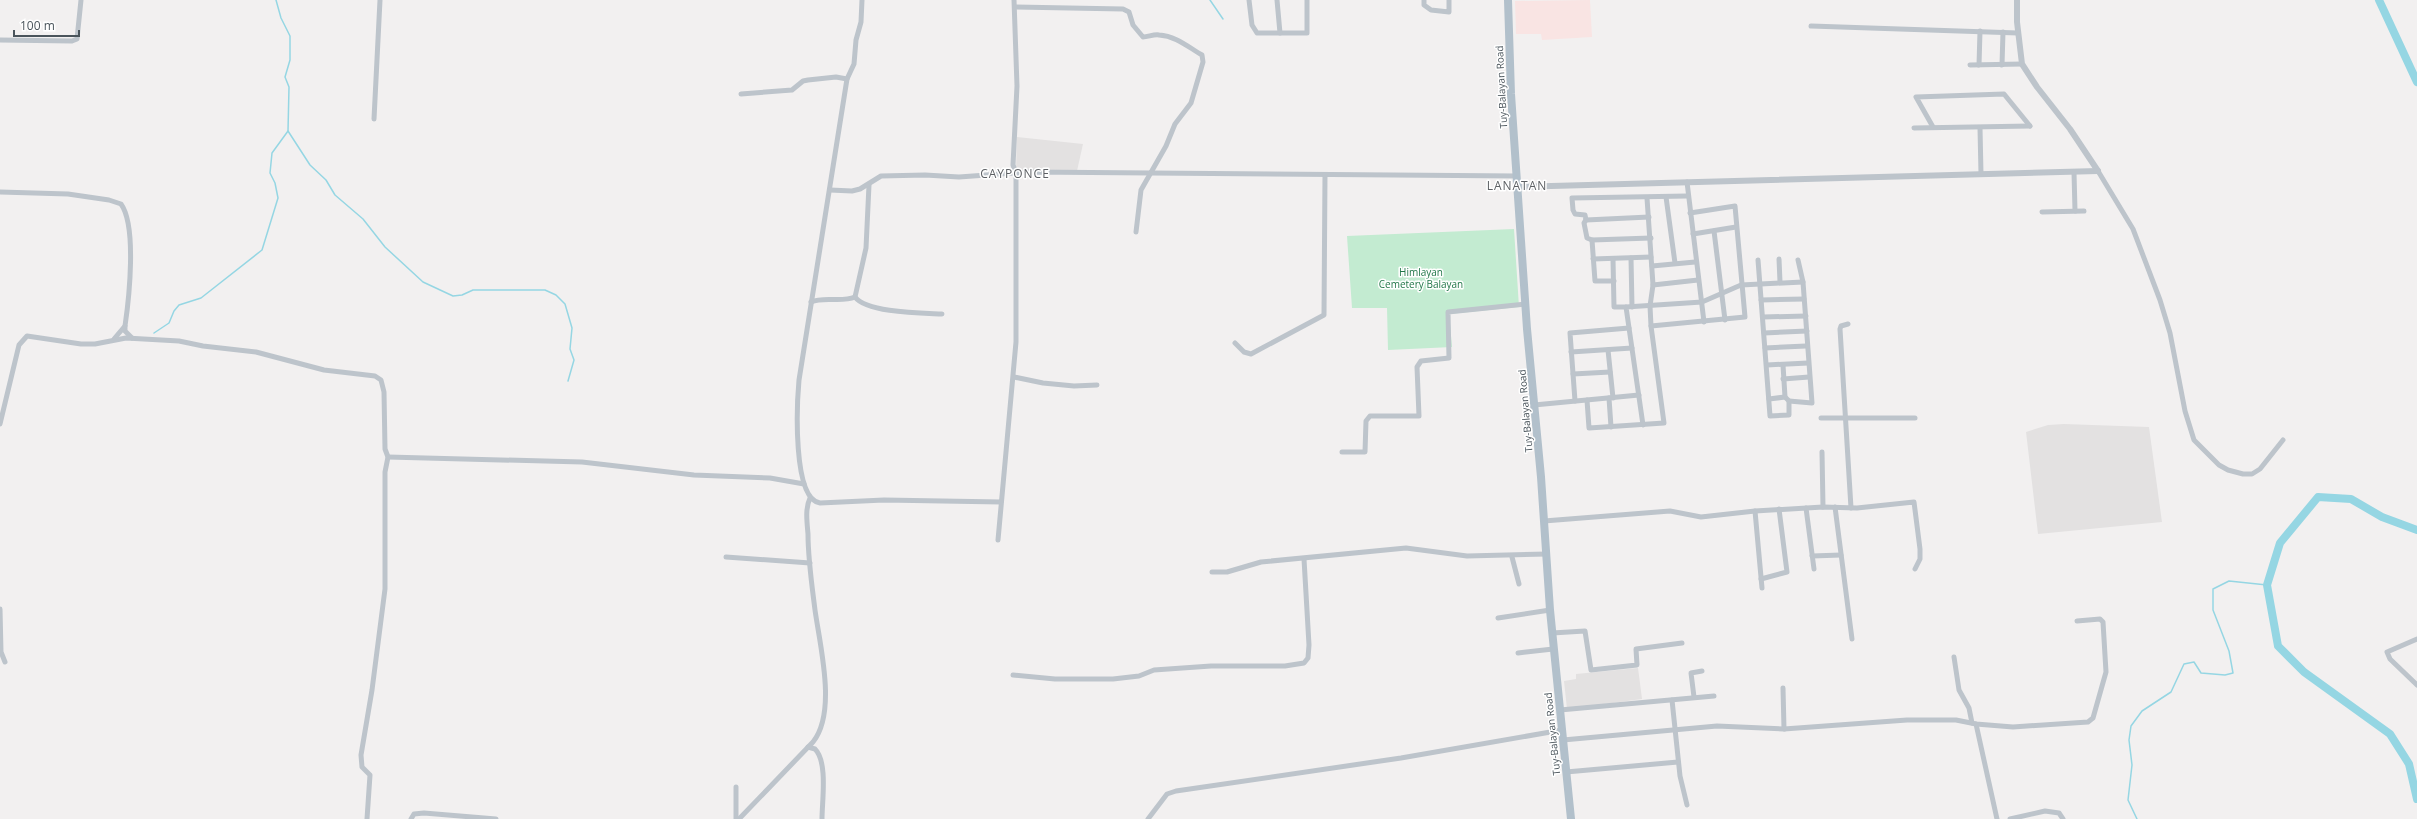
<svg xmlns="http://www.w3.org/2000/svg" width="2417" height="819" font-family="'Open Sans',sans-serif">
	<rect width="100%" height="100%" fill="#f2f0f0"/>
	<g fill="#e3e1e1">
		<polygon points="1017,137 1083,144 1077,171 1016,170"/>
		<polygon points="2064,424 2149,427 2162,522 2038,534 2026,432 2048,425"/>
		<polygon points="1638,668 1642,699 1567,709 1564,681 1576,679 1576,674"/>
	</g>
	<polygon fill="#f9e4e3" points="1590,0 1592,37 1542,40 1541,34 1516,34 1515,1"/>
	<polygon fill="#c3ebd1" points="1514,229 1519,307 1449,314 1452,347 1388,350 1387,308 1352,308 1347,236"/>
	<g fill="none" stroke-linecap="round" stroke-linejoin="round">
		<g stroke="#95d6e3" stroke-width="1.5">
			<polyline points="1210,0 1223,19"/>
			<polyline points="288,131 310,165 326,180 335,195 363,219 385,247 423,282 453,296 462,295 473,290 545,290 556,295 565,304 572,328 570,349 574,360 568,381"/>
			<polyline points="154,333 169,323 174,311 179,305 201,298 262,250 278,198 275,183 270,173 272,153 288,131 289,87 285,77 290,60 290,36 281,18 276,0"/>
			<polyline points="2137,819 2128,800 2132,765 2129,740 2131,726 2142,711 2171,692 2184,664 2194,662 2201,673 2225,675 2233,673 2229,651 2213,610 2213,589 2229,581 2267,585"/>
		</g>
		<g stroke="#95d6e3" stroke-width="8">
			<polyline points="2379,0 2417,82"/>
			<polyline points="2417,530 2382,517 2351,499 2318,497 2280,543 2267,585 2278,646 2304,672 2390,734 2409,764 2417,799"/>
		</g>
		<g stroke="#bdc4cb" stroke-width="5">
			<path d="M862,0L861,22L856,40L854,64L847,79L799,380C797,402 792,499 820,503L884,500L1001,502"/>
			<polyline points="1249,0 1252,25 1257,33 1307,33 1307,0"/>
			<polyline points="1277,0 1280,33"/>
			<polyline points="1424,0 1424,5 1431,10 1449,12 1449,0"/>
			<path d="M1015,7L1123,9L1129,12L1133,25L1143,37C1148,37 1154,34 1159,35C1176,36 1188,47 1202,55L1203,62L1191,103L1175,124L1166,146L1141,190L1136,232"/>
			<polyline points="1811,26 2018,33"/>
			<polyline points="0,40 72,41 77,39 81,0"/>
			<polyline points="1970,65 2022,64"/>
			<polyline points="1979,65 1980,31"/>
			<polyline points="2002,65 2003,32"/>
			<polyline points="741,94 792,90 803,81 808,80 836,77 847,79"/>
			<polyline points="374,119 380,0"/>
			<polyline points="1933,127 1916,97 2004,94 2030,126"/>
			<polyline points="1914,128 2030,126"/>
			<polyline points="1980,128 1981,174"/>
			<polyline points="2098,171 2133,229 2160,300 2170,333 2185,411 2194,440 2219,465 2228,470 2243,474 2252,474 2260,469 2283,440"/>
			<polyline points="2074,172 2075,211"/>
			<polyline points="1687,182 1704,322"/>
			<path d="M869,185L866,248L855,297C867,313 922,313 942,314"/>
			<polyline points="830,190 852,191 860,189 881,176 925,175 959,177 1030,172 1517,176"/>
			<path d="M0,192L68,194L109,200L121,204C137,226 129,299 125,326V331L132,338"/>
			<polyline points="1666,197 1675,263"/>
			<polyline points="2042,212 2084,211"/>
			<polyline points="1649,217 1586,220 1584,223 1587,238 1592,240 1651,238"/>
			<polyline points="1586,220 1585,215 1575,214 1573,210 1572,198 1687,196"/>
			<polyline points="1714,231 1725,320"/>
			<polyline points="1693,234 1736,227"/>
			<polyline points="1592,240 1595,281 1614,281"/>
			<polyline points="1631,258 1632,307"/>
			<polyline points="1593,259 1651,257"/>
			<polyline points="1613,259 1614,307 1626,307"/>
			<polyline points="1779,259 1780,282"/>
			<polyline points="1758,260 1770,416 1789,415 1789,401 1785,397 1783,365"/>
			<polyline points="1652,266 1695,262"/>
			<polyline points="1653,285 1698,280"/>
			<polyline points="1761,300 1804,299"/>
			<path d="M811,302C825,296 841,303 855,297"/>
			<polyline points="1763,317 1806,316"/>
			<polyline points="1848,324 1841,326 1840,329 1851,508"/>
			<polyline points="1651,326 1745,317 1735,206 1690,213"/>
			<polyline points="1764,333 1807,331"/>
			<polyline points="114,339 125,326"/>
			<polyline points="1235,343 1244,352 1251,354 1324,315 1325,175"/>
			<polyline points="1765,348 1806,346"/>
			<polyline points="1608,350 1613,398"/>
			<polyline points="1571,352 1632,348"/>
			<polyline points="1767,365 1808,363"/>
			<polyline points="1573,374 1610,372"/>
			<polyline points="1014,377 1043,383 1074,386 1097,385"/>
			<polyline points="1783,379 1809,377"/>
			<polyline points="1609,398 1611,427"/>
			<polyline points="1769,399 1785,397"/>
			<polyline points="1587,400 1589,428 1664,423 1651,326 1650,306 1653,285 1647,198"/>
			<polyline points="1575,401 1570,333 1629,328"/>
			<polyline points="1789,401 1812,403 1803,282 1798,260"/>
			<polyline points="1534,405 1639,395"/>
			<polyline points="1821,418 1915,418"/>
			<polyline points="0,424 19,345 27,336 81,344 95,344 126,338 179,341 203,346 256,352 324,370 375,376 381,380 384,392 385,449 388,457 385,472 385,589 372,690 361,755 362,767 370,775 367,819"/>
			<polyline points="1643,425 1626,307 1702,302 1741,285 1803,282"/>
			<polyline points="1342,452 1365,452 1366,421 1370,416 1419,416 1417,367 1421,361 1449,358 1448,312 1526,304"/>
			<polyline points="1822,452 1823,507"/>
			<polyline points="388,457 582,462 694,475 770,478 804,484"/>
			<polyline points="1835,507 1852,639"/>
			<polyline points="1806,508 1814,569"/>
			<polyline points="1755,511 1762,588"/>
			<polyline points="1544,521 1670,511 1701,517 1755,511 1823,507 1857,508 1914,502 1920,549 1920,559 1915,569"/>
			<polyline points="998,540 1016,342 1016,173 1013,165 1017,86 1014,0"/>
			<polyline points="1812,556 1841,555"/>
			<polyline points="726,557 810,563"/>
			<polyline points="1512,557 1519,584"/>
			<polyline points="1212,572 1227,572 1261,562 1406,548 1467,556 1547,554"/>
			<polyline points="1761,579 1787,572 1779,509"/>
			<polyline points="0,609 1,652 5,662"/>
			<polyline points="1498,618 1550,610"/>
			<polyline points="1552,633 1585,631 1591,670 1637,665 1636,649 1682,643"/>
			<polyline points="2417,639 2387,652 2390,659 2417,685"/>
			<polyline points="1518,653 1553,649"/>
			<polyline points="1954,657 1959,690 1969,708 1972,723"/>
			<polyline points="1013,675 1055,679 1113,679 1139,676 1154,670 1211,666 1285,666 1304,663 1308,658 1309,645 1304,559"/>
			<polyline points="1783,688 1784,729"/>
			<polyline points="1694,697 1691,673 1702,671"/>
			<polyline points="1672,700 1680,776 1687,805"/>
			<polyline points="1560,710 1714,696"/>
			<polyline points="1976,724 1997,819"/>
			<polyline points="1563,740 1717,726 1784,729 1907,720 1956,720 1976,724 2013,727 2088,722 2093,718 2106,672 2103,622 2100,619 2077,621"/>
			<path d="M808,747L815,749C828,762 822,801 822,819"/>
			<polyline points="1566,772 1678,762"/>
			<polyline points="411,819 414,814 424,813 496,819"/>
			<polyline points="736,819 736,787"/>
			<path d="M739,819L813,742C837,712 820,646 815,610C812,586 808,559 808,534C807,522 805,509 810,498"/>
			<polyline points="1148,819 1167,794 1176,791 1401,758 1562,730"/>
			<polyline points="2010,819 2045,811 2059,813 2063,819"/>
		</g>
		<g stroke="#bdc4cb" stroke-width="6">
			<polyline points="2017,0 2017,22 2022,64 2037,87 2070,129 2098,171"/>
			<polyline points="1518,187 2098,171"/>
		</g>
		<polyline stroke="#b2c0cb" stroke-width="8" points="1508,0 1511,94 1527,329 1541,477 1550,610 1571,819"/>
	</g>
	<g text-anchor="middle" dominant-baseline="central" stroke-width="3" stroke-linejoin="round" paint-order="stroke">
		<g font-size="10" fill="#4a545b" stroke="#fff">
			<text transform="translate(1501 87) rotate(-93)">Tuy-Balayan Road</text>
			<text transform="translate(1525 411) rotate(-95)">Tuy-Balayan Road</text>
			<text transform="translate(1552 734) rotate(-96)">Tuy-Balayan Road</text>
		</g>
		<g font-size="10" fill="#217648" stroke="#fff">
			<text x="1421" y="272">Himlayan<tspan x="1421" dy="12">Cemetery Balayan</tspan></text>
		</g>
		<g font-size="12" letter-spacing="1" fill="#5d6064" stroke="#fff">
			<text x="1015" y="173">CAYPONCE</text>
			<text x="1517" y="185">LANATAN</text>
		</g>
	</g>
	<path d="M14 30v6h65v-6" fill="none" stroke="#4a545b" stroke-width="2"/>
	<text x="20" y="30" font-size="12" fill="#4a545b" stroke="#ffffff" stroke-width="3" paint-order="stroke">100 m</text>
</svg>
